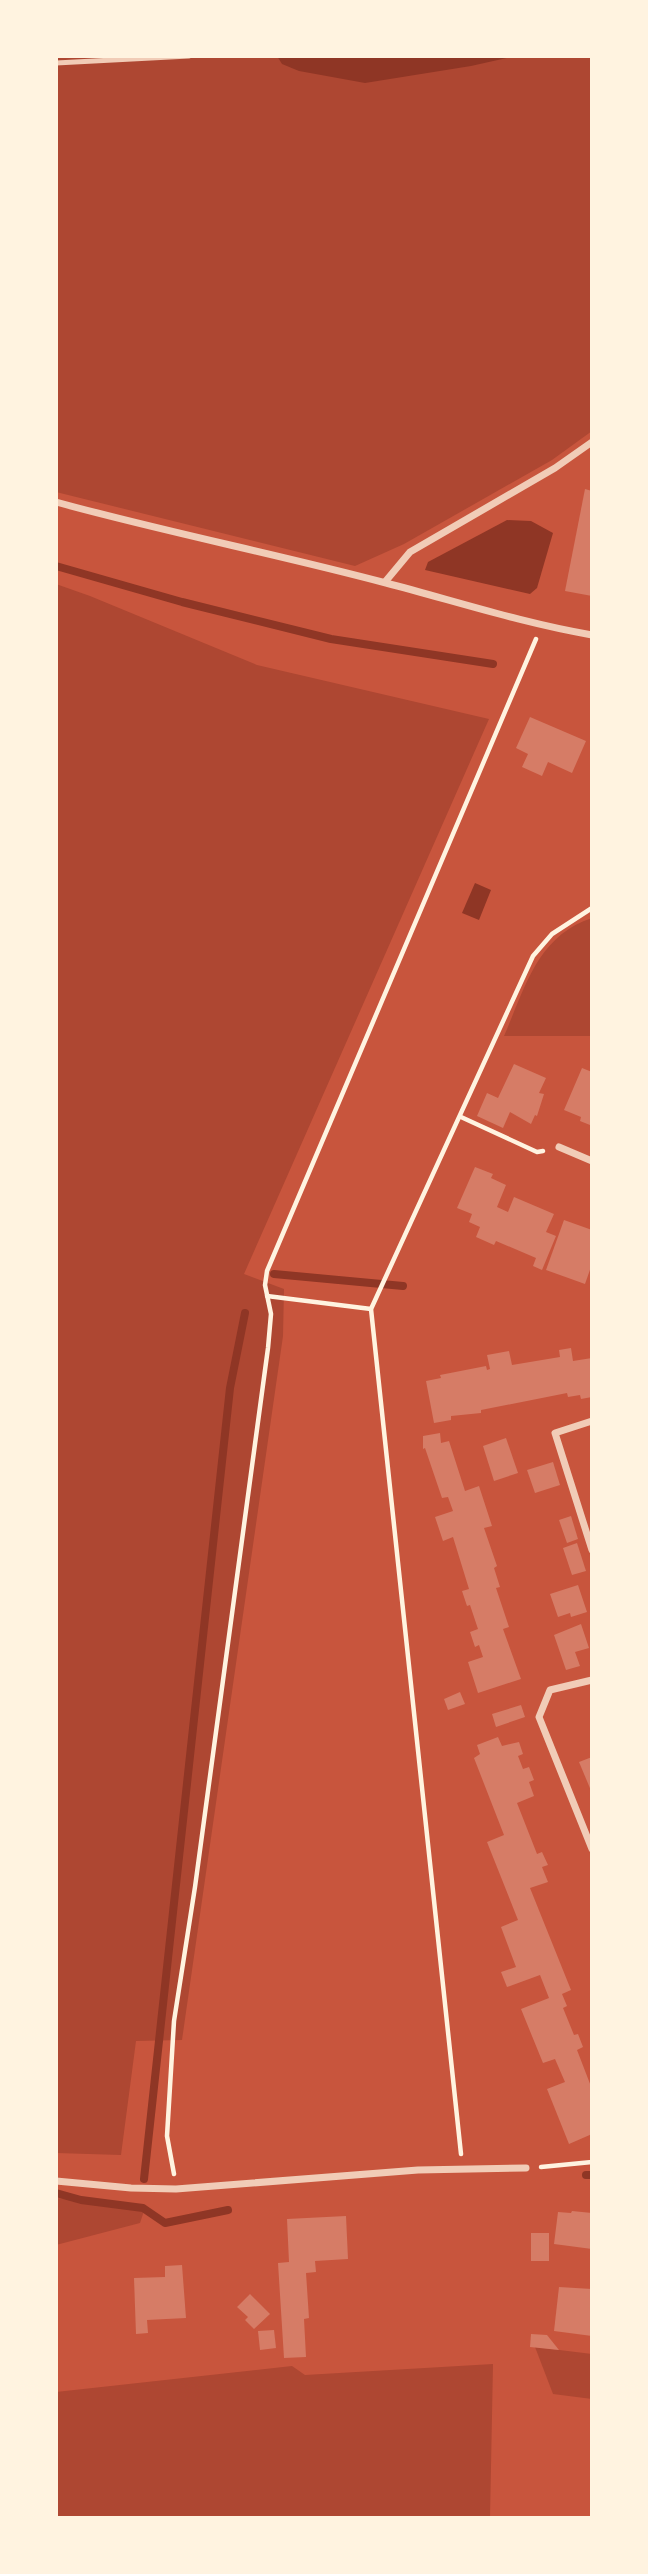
<svg xmlns="http://www.w3.org/2000/svg" width="648" height="2574" font-family="'Roboto Condensed',sans-serif">
	<rect width="100%" height="100%" fill="#c8553d"/>
	<g fill="#ae4732">
		<polygon points="56,56 592,56 592,431 552,460 404,544 355,566 56,492"/>
		<polygon points="56,584 90,596 257,665 489,719 244,1274 284,1289 283,1336 182,2040 136,2041 121,2155 56,2153"/>
		<path d="M592,918V1036H504C525,988 537,936 592,918Z"/>
		<polygon points="56,2198 146,2205 140,2223 56,2245"/>
		<polygon points="535,2347 592,2354 592,2399 553,2394"/>
		<polygon points="493,2364 490,2518 56,2518 56,2392 292,2366 305,2375"/>
	</g>
	<g fill="#8f3625">
		<polygon points="277,56 515,56 471,66 365,83 299,71 282,64"/>
		<polygon points="507,520 531,521 553,533 537,588 530,594 425,570 428,562"/>
		<polygon points="475,883 491,890 479,920 462,913"/>
	</g>
	<g fill="none" stroke-linecap="round" stroke-linejoin="round">
		<g stroke="#8f3625" stroke-width="8">
			<polyline points="56,566 182,602 331,639 493,664"/>
			<polyline points="274,1274 403,1286"/>
			<polyline points="586,2175 592,2175"/>
			<polyline points="144,2179 230,1388 245,1313"/>
			<polyline points="56,2193 81,2200 143,2208 165,2223 228,2210"/>
		</g>
	</g>
	<g fill="#d67c66">
		<polygon points="585,489 592,491 592,596 565,591"/>
		<polygon points="530,717 586,741 572,773 548,762 542,776 522,767 528,754 516,748"/>
		<polygon points="514,1064 546,1078 539,1093 544,1094 537,1116 535,1115 531,1124 510,1112 503,1128 477,1116 487,1093 498,1098"/>
		<polygon points="582,1068 592,1072 590,1125 580,1121 581,1117 564,1110"/>
		<polygon points="475,1167 493,1174 491,1178 506,1185 497,1207 508,1212 514,1197 554,1214 546,1232 556,1236 542,1270 533,1266 536,1258 496,1241 494,1245 476,1237 480,1227 469,1222 472,1214 457,1208"/>
		<polygon points="564,1220 592,1230 592,1264 585,1284 546,1270"/>
		<polygon points="571,1348 573,1361 592,1358 592,1397 581,1399 580,1395 568,1397 567,1393 481,1410 481,1413 451,1416 451,1420 434,1423 426,1381 441,1378 440,1375 486,1366 487,1370 490,1369 487,1355 509,1351 512,1365 560,1357 559,1350"/>
		<polygon points="440,1433 441,1443 449,1441 465,1491 479,1486 492,1526 484,1528 497,1566 494,1568 500,1587 496,1588 509,1627 503,1629 521,1679 478,1693 468,1662 483,1657 479,1645 475,1647 470,1632 478,1629 470,1605 467,1606 462,1591 469,1589 453,1537 443,1541 435,1517 453,1511 448,1497 442,1498 425,1448 423,1449 423,1436"/>
		<polygon points="506,1438 518,1473 494,1481 483,1446"/>
		<polygon points="553,1462 560,1485 535,1493 527,1470"/>
		<polygon points="571,1516 578,1539 567,1543 559,1520"/>
		<polygon points="577,1543 586,1571 572,1575 563,1548"/>
		<polygon points="578,1585 587,1612 571,1617 570,1613 558,1617 550,1594"/>
		<polygon points="581,1624 589,1648 575,1652 580,1666 566,1670 554,1635"/>
		<polygon points="460,1692 465,1704 448,1710 444,1699"/>
		<polygon points="521,1705 525,1717 496,1727 492,1714"/>
		<polygon points="498,1737 502,1746 519,1742 523,1754 518,1756 523,1769 529,1767 534,1780 529,1782 534,1796 517,1803 537,1854 542,1852 548,1865 542,1867 548,1882 530,1888 571,1990 562,1994 567,2006 563,2008 574,2035 578,2034 583,2047 577,2050 592,2089 592,2134 569,2144 547,2089 565,2082 555,2059 543,2063 521,2009 549,1998 540,1975 507,1987 501,1972 516,1967 501,1927 518,1920 487,1842 504,1835 474,1758 480,1754 477,1745"/>
		<polygon points="592,1757 592,1793 579,1762"/>
		<polygon points="572,2211 592,2213 592,2249 554,2244 558,2212 571,2213"/>
		<polygon points="346,2216 348,2259 315,2261 316,2272 306,2273 309,2318 304,2319 306,2357 284,2358 278,2263 289,2262 287,2219"/>
		<rect x="531" y="2233" width="18" height="28"/>
		<polygon points="182,2265 186,2318 147,2320 148,2333 136,2334 134,2278 165,2277 165,2266"/>
		<polygon points="559,2287 592,2289 592,2336 554,2331"/>
		<polygon points="250,2294 270,2314 254,2329 245,2320 248,2317 237,2307"/>
		<polygon points="274,2330 276,2348 260,2350 258,2331"/>
		<polygon points="531,2334 547,2335 559,2350 530,2347"/>
	</g>
	<g fill="none" stroke-linecap="round" stroke-linejoin="round">
		<g stroke="#fff3e0" stroke-width="4.5">
			<polyline points="461,1117 537,1152 543,1151"/>
			<polyline points="267,1296 371,1309"/>
			<polyline points="461,2154 371,1309 533,956 552,934 592,908"/>
			<polyline points="541,2167 592,2162"/>
			<polyline points="174,2174 167,2136 174,2021 195,1887 268,1348 271,1314 265,1285 267,1271 536,639"/>
		</g>
		<polyline stroke="#f1ccb7" stroke-width="5" points="56,63 189,56"/>
		<g stroke="#f1ccb7" stroke-width="7">
			<path d="M56,502C165,532 277,554 386,583C455,601 522,623 592,635"/>
			<polyline points="385,582 410,552 555,468 592,442"/>
			<polyline points="559,1147 592,1161"/>
			<polyline points="592,1421 555,1433 592,1550"/>
			<polyline points="592,1680 550,1690 539,1717 592,1849"/>
			<polyline points="56,2181 131,2188 176,2189 418,2170 526,2168"/>
		</g>
	</g>
	<rect width="648" height="2574" fill="none" stroke="#fff3e0" stroke-width="116"/>
</svg>
